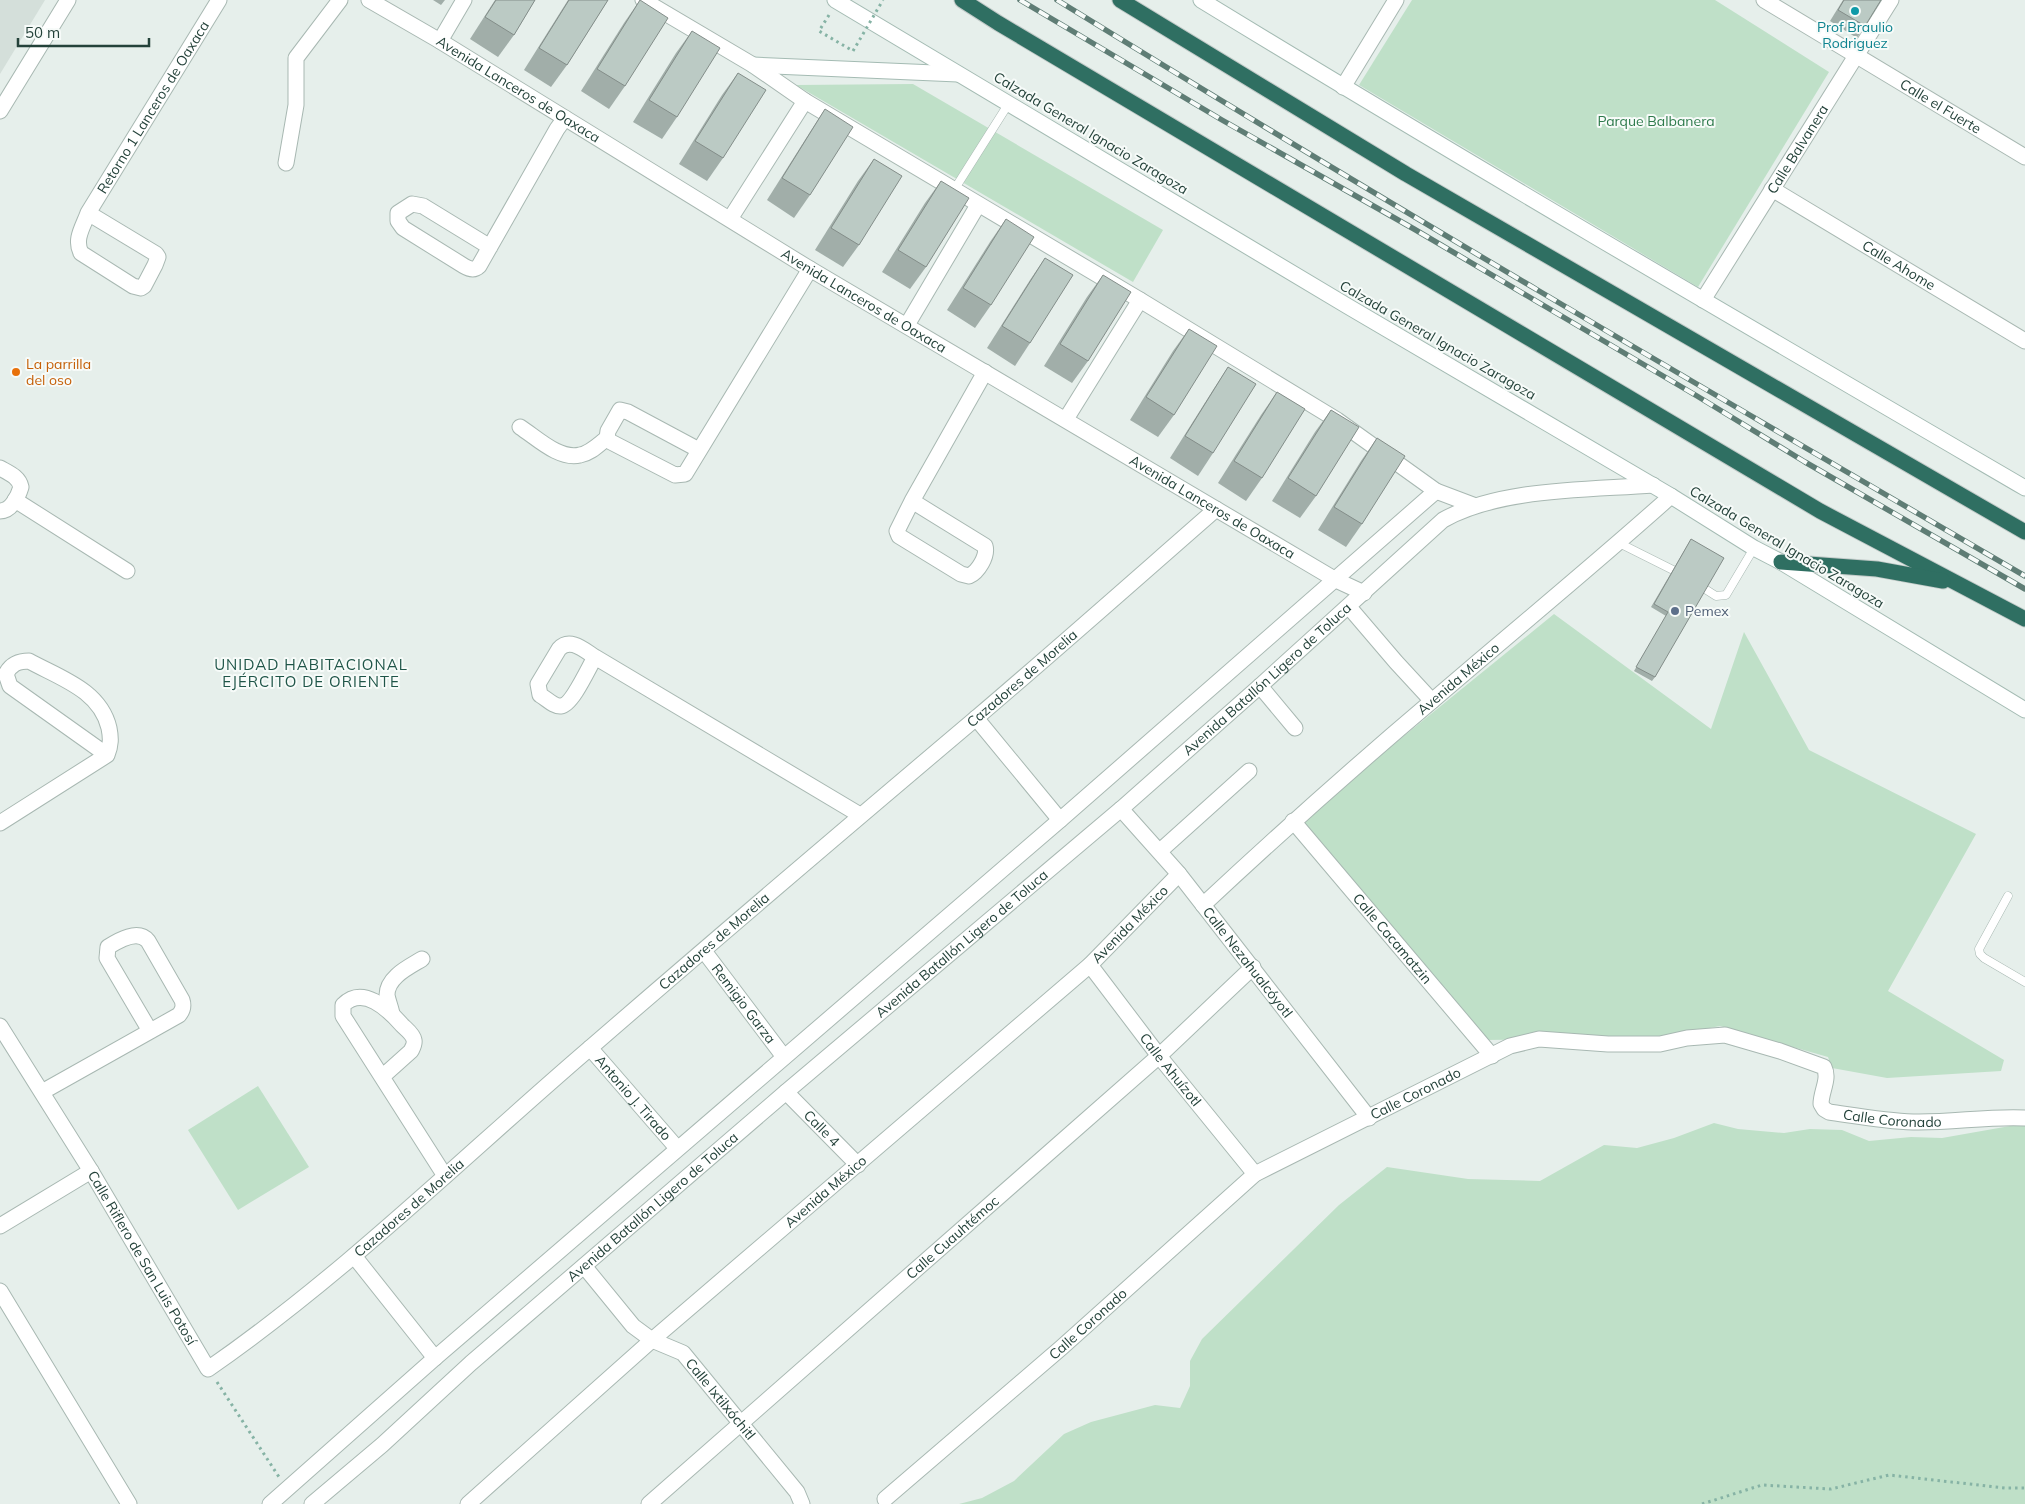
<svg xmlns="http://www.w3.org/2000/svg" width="2025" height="1504" font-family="Mulish,sans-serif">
	<rect width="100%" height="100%" fill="#e6efeb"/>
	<polygon fill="#d4dfda" points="0,0 45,0 0,74"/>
	<g fill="#bfe0c8">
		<polygon points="1412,0 1715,0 1829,72 1698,287 1359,85"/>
		<polygon points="913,84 1163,230 1133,282 796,85"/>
		<polygon points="1554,614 1711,729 1744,632 1809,750 1976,834 1888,991 2004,1060 2001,1071 1887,1078 1832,1068 1828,1057 1720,1026 1658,1038 1484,1040 1298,822"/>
		<polygon points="258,1086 309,1167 238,1210 188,1130"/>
		<polygon points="1714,1123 1738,1129 1784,1133 1810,1129 1842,1130 1869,1141 1911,1137 1942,1138 2010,1126 2025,1126 2025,1504 959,1504 982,1498 1014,1481 1064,1434 1091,1422 1155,1405 1180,1408 1190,1386 1190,1361 1202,1339 1339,1205 1387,1167 1468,1179 1540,1181 1604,1145 1637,1148 1674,1138"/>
	</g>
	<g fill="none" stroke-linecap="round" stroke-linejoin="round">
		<g stroke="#a8b8b2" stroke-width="9">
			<g id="service">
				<polyline points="954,190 1009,103"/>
				<polyline points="1619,543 1673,570"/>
				<polyline points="1705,589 1716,596 1726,595 1754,548"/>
				<polyline points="2008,896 1979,949 1980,954 1984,958 2025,982"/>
			</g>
		</g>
		<g stroke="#a8b8b2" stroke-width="17">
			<g id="minor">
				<path id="s1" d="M369,0L440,41L810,269L1336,580L1364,593"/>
				<polyline points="643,0 753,65 805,101 1140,300 1337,420 1436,491 1473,505"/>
				<path id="s2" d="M1764,0L2025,157"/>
				<polyline points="440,41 464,0"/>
				<polyline points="1343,87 1396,0"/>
				<polyline points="0,111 68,0"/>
				<polyline points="286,163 296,105 296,58 340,0"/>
				<path id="s3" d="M1772,189L2025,341"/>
				<path id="s4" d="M88,213L156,254L158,257L155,265L144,286L141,288L133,286L81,253C74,239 83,227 88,213L219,0"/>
				<polyline points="730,219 805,101"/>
				<path d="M490,247L423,206L412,204L398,213V221L403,228L464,266C469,269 474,271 479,266L557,129L565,118"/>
				<path id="s5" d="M1703,300L1891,0"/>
				<polyline points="907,325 978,205"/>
				<polyline points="1066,419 1140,300"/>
				<path d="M520,427C537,438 559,460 580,455C591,453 599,444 607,438L608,431L620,410L628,412L699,450"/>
				<polyline points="607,438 611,442 675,475 685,474 810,269"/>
				<path d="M0,468C9,473 19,477 21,487C18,497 11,511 0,511"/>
				<polyline points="15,500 127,571"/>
				<path d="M912,501L985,546C988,556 978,572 969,576L961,574L899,536L897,531L912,501L985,372"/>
				<polyline points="1349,607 1396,662 1432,701"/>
				<path d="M595,657C589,667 572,705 561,706C554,707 546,698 540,695L538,684L559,649C570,637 584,650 595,657L860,815"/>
				<polyline points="1260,686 1295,728"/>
				<polyline points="976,718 1060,820"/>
				<path id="s6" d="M1121,809L1179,874L1369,1118"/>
				<path id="s7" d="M1293,821L1492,1056"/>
				<path d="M0,823L107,755C111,745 111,738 109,728C100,690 60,678 29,661C18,661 11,664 6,674L10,686L107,755"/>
				<polyline points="1160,851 1249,771"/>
				<path id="s8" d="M1203,905C1278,835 1354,767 1432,701C1512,632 1593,566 1671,496"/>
				<path id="s9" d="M704,951L784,1057"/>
				<path id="s10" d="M1090,965L1159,1056L1255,1174"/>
				<path d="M392,1014C391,1008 388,1001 387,995C387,977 409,967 422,959"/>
				<path id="s11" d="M0,1026L91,1171L208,1369C345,1274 464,1156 590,1048C718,937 846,828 975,719C1056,650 1136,579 1216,509"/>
				<path id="s12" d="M590,1048L677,1148"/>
				<path d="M382,1077L411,1051C413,1047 415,1044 414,1040C413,1034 406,1029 402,1025C388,1009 363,985 343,1005V1016L445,1176"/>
				<path d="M42,1092L179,1015C183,1010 184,1006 182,1000L148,941C138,929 119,940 108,947L107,958L150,1031"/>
				<path id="s13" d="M786,1092L858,1165"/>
				<polyline points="0,1226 91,1171"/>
				<polyline points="354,1256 435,1358"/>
				<path id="s14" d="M584,1266L633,1326L652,1340L683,1353L797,1492L802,1504"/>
				<polyline points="0,1291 129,1504"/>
				<path id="s15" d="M885,1499L1061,1348L1255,1174L1510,1046L1539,1039L1608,1044H1660L1687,1038L1725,1035L1780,1051L1824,1067C1830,1079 1821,1091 1821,1104L1824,1109L1829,1112C1857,1116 1885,1121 1913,1122C1951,1123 1988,1116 2025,1118"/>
				<polyline points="270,1504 435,1358 1060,820 1436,491"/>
				<path id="s16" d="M312,1504L382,1445L471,1363L786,1092L1121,809L1260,686L1443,520C1499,488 1589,490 1653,485"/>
				<path id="s17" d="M468,1504L652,1340L1090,965L1179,874"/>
				<path id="s18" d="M649,1504L1159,1056L1253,967"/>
			</g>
		</g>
		<g stroke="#a4bbb3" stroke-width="17">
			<g id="secondary">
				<polyline points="835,0 1349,307 1671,496 1754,548 1781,562 2025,710"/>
				<path d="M1201,0C1474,167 1749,327 2025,488"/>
				<polyline points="753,65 958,74"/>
			</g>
		</g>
		<g stroke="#c2cac8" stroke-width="17">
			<g id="motorway">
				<polyline points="962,0 998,23 1820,511 2025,619"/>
				<polyline points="1120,0 1406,174 2025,532"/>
				<polyline points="1781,562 1877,569 1943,581"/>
			</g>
		</g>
		<g stroke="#86b3a5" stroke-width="3" stroke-dasharray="2.5 4" stroke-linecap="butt">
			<polyline points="829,15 819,31 853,51"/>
			<polyline points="217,1382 279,1477"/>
			<polyline points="1702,1504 1762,1485 1831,1489 1889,1475 2005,1488 2025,1488"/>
		</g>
		<use href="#service" stroke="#fff" stroke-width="8"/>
		<use href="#minor" stroke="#fff" stroke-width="15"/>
		<use href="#secondary" stroke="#fff" stroke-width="15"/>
		<use href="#motorway" stroke="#2f6f62" stroke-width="15"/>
		<g stroke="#5f7d75" stroke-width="5.5">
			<g id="rail">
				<polyline points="1020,0 1222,120 1414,229 1697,396 1805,462 2025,589"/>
				<path d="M1057,0C1376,197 1701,387 2025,576"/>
			</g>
		</g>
		<use href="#rail" stroke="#f7fbf9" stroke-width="4" stroke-dasharray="11" stroke-linecap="butt"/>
		<polyline stroke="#86b3a5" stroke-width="3" stroke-dasharray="2.5 4" stroke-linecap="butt" points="853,51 883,0"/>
	</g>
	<g fill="#a1aea9">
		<polygon points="433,0 445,0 441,5"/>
		<polygon points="495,0 535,0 514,35 498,57 470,39"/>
		<polygon points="568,0 608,0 567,65 551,87 524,70"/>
		<polygon points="640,0 625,86 609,109 581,91 624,23"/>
		<polygon points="1843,0 1881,0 1857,38 1830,21"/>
		<polygon points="692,31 677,117 662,139 633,122 676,53"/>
		<polygon points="738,73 723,158 707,181 679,164 722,95"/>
		<polygon points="825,109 810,195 794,218 767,200 810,132"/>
		<polygon points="874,159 859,245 843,267 815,250 858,181"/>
		<polygon points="941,181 926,267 910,289 882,272 925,203"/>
		<polygon points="1006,219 991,305 975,328 947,310 990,242"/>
		<polygon points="1045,258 1030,343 1015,366 987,348 1030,280"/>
		<polygon points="1103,275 1088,361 1072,383 1044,366 1087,297"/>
		<polygon points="1189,329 1174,415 1158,437 1130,420 1173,351"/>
		<polygon points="1228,367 1213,453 1198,476 1170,458 1213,390"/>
		<polygon points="1277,392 1262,478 1246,501 1218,483 1261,415"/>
		<polygon points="1331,410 1316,496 1300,518 1272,501 1315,432"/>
		<polygon points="1377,438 1362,524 1346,547 1318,530 1361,461"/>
		<polygon points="1691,539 1655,677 1652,681 1634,671 1666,616 1651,607"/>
	</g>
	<g fill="#bbcac4" stroke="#838d89">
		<polygon points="496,0 535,0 514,35 485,17"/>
		<polygon points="569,0 608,0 567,65 539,48"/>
		<polygon points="640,0 668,18 625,86 597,69"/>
		<polygon points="1844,0 1881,0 1865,26 1838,10"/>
		<polygon points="692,31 720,48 677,117 649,100"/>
		<polygon points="738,73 766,90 723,158 695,141"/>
		<polygon points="825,109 853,127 810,195 782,178"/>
		<polygon points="874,159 902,176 859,245 831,228"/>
		<polygon points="941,181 969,198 926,267 898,250"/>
		<polygon points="1006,219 1034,237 991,305 963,288"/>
		<polygon points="1045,258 1073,275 1030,343 1002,326"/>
		<polygon points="1103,275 1131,292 1088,361 1060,344"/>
		<polygon points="1189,329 1217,346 1174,415 1146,397"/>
		<polygon points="1228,367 1256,384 1213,453 1185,436"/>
		<polygon points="1277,392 1305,409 1262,478 1234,461"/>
		<polygon points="1331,410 1359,427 1316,496 1288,478"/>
		<polygon points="1377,438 1405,456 1362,524 1334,507"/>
		<polygon points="1691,539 1724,558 1655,677 1636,667 1668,612 1654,604"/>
	</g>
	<circle fill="#0f9aa8" stroke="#f7fbf9" stroke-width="2" cx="1855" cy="11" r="5"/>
	<circle fill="#e8710a" stroke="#f7fbf9" stroke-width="2" cx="16" cy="372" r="5"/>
	<circle fill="#5c6f8a" stroke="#f7fbf9" stroke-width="2" cx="1675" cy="611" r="5"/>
	<g text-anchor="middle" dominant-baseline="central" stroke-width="4" stroke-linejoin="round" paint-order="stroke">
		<g font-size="14" fill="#0d838f" stroke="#f7fbf9">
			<text x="1855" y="27">Prof Braulio<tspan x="1855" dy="16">Rodriguez</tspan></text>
		</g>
		<g font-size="14" fill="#24423a" stroke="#f7fbf9">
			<text stroke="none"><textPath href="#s1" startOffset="174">Avenida Lanceros de Oaxaca</textPath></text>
			<text stroke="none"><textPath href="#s4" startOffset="355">Retorno 1 Lanceros de Oaxaca</textPath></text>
			<text stroke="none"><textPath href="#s2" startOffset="206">Calle el Fuerte</textPath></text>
			<text transform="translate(1091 133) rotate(31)">Calzada General Ignacio Zaragoza</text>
			<text stroke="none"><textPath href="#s5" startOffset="178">Calle Balvanera</textPath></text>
			<text stroke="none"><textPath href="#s3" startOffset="148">Calle Ahome</textPath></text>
			<text stroke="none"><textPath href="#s1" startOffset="579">Avenida Lanceros de Oaxaca</textPath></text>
			<text transform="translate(1438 340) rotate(30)">Calzada General Ignacio Zaragoza</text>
			<text stroke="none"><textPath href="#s1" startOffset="984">Avenida Lanceros de Oaxaca</textPath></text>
			<text transform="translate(1787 547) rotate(31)">Calzada General Ignacio Zaragoza</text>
			<text stroke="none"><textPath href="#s11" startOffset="1469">Cazadores de Morelia</textPath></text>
			<text stroke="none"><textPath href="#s16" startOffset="1262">Avenida Batallón Ligero de Toluca</textPath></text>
			<text stroke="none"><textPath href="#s8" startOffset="341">Avenida México</textPath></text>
			<text stroke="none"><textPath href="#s17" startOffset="880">Avenida México</textPath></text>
			<text stroke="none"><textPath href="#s7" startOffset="154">Calle Cacamatzin</textPath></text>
			<text stroke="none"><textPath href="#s11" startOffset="1064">Cazadores de Morelia</textPath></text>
			<text stroke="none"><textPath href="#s16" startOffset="858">Avenida Batallón Ligero de Toluca</textPath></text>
			<text stroke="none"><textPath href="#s6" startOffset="199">Calle Nezahualcóyotl</textPath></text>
			<text stroke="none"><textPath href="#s9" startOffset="66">Remigio Garza</textPath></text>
			<text stroke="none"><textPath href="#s10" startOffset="132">Calle Ahuízotl</textPath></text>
			<text stroke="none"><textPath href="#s15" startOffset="672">Calle Coronado</textPath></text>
			<text stroke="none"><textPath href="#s12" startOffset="66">Antonio J. Tirado</textPath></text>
			<text stroke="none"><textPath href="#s15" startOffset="1212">Calle Coronado</textPath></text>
			<text stroke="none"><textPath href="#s13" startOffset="51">Calle 4</textPath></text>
			<text stroke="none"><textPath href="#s17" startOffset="475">Avenida México</textPath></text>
			<text stroke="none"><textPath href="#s16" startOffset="452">Avenida Batallón Ligero de Toluca</textPath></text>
			<text stroke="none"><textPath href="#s11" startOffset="659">Cazadores de Morelia</textPath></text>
			<text stroke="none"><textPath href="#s18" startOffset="404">Calle Cuauhtémoc</textPath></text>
			<text stroke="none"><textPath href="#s11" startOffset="272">Calle Riflero de San Luis Potosí</textPath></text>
			<text stroke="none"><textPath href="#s15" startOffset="268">Calle Coronado</textPath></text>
			<text stroke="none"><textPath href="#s14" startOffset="194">Calle Ixtilxóchitl</textPath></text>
		</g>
		<g font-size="14" fill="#2d7a4b" stroke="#f7fbf9">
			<text x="1656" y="121">Parque Balbanera</text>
		</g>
		<g font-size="14" fill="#c56008" stroke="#f7fbf9" text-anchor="start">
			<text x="26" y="364">La parrilla<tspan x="26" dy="16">del oso</tspan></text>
		</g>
		<g font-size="14" fill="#4e5e75" stroke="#f7fbf9" text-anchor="start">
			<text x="1685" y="611">Pemex</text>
		</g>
		<g font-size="15" letter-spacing="1" fill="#1f5548" stroke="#f7fbf9">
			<text x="311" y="664">UNIDAD HABITACIONAL<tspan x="311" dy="17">EJÉRCITO DE ORIENTE</tspan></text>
		</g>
	</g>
	<path d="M18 38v8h131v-8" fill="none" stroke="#24423a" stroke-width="2.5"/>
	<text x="25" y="38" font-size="15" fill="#24423a" stroke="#f7fbf9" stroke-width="4" paint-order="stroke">50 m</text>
</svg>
